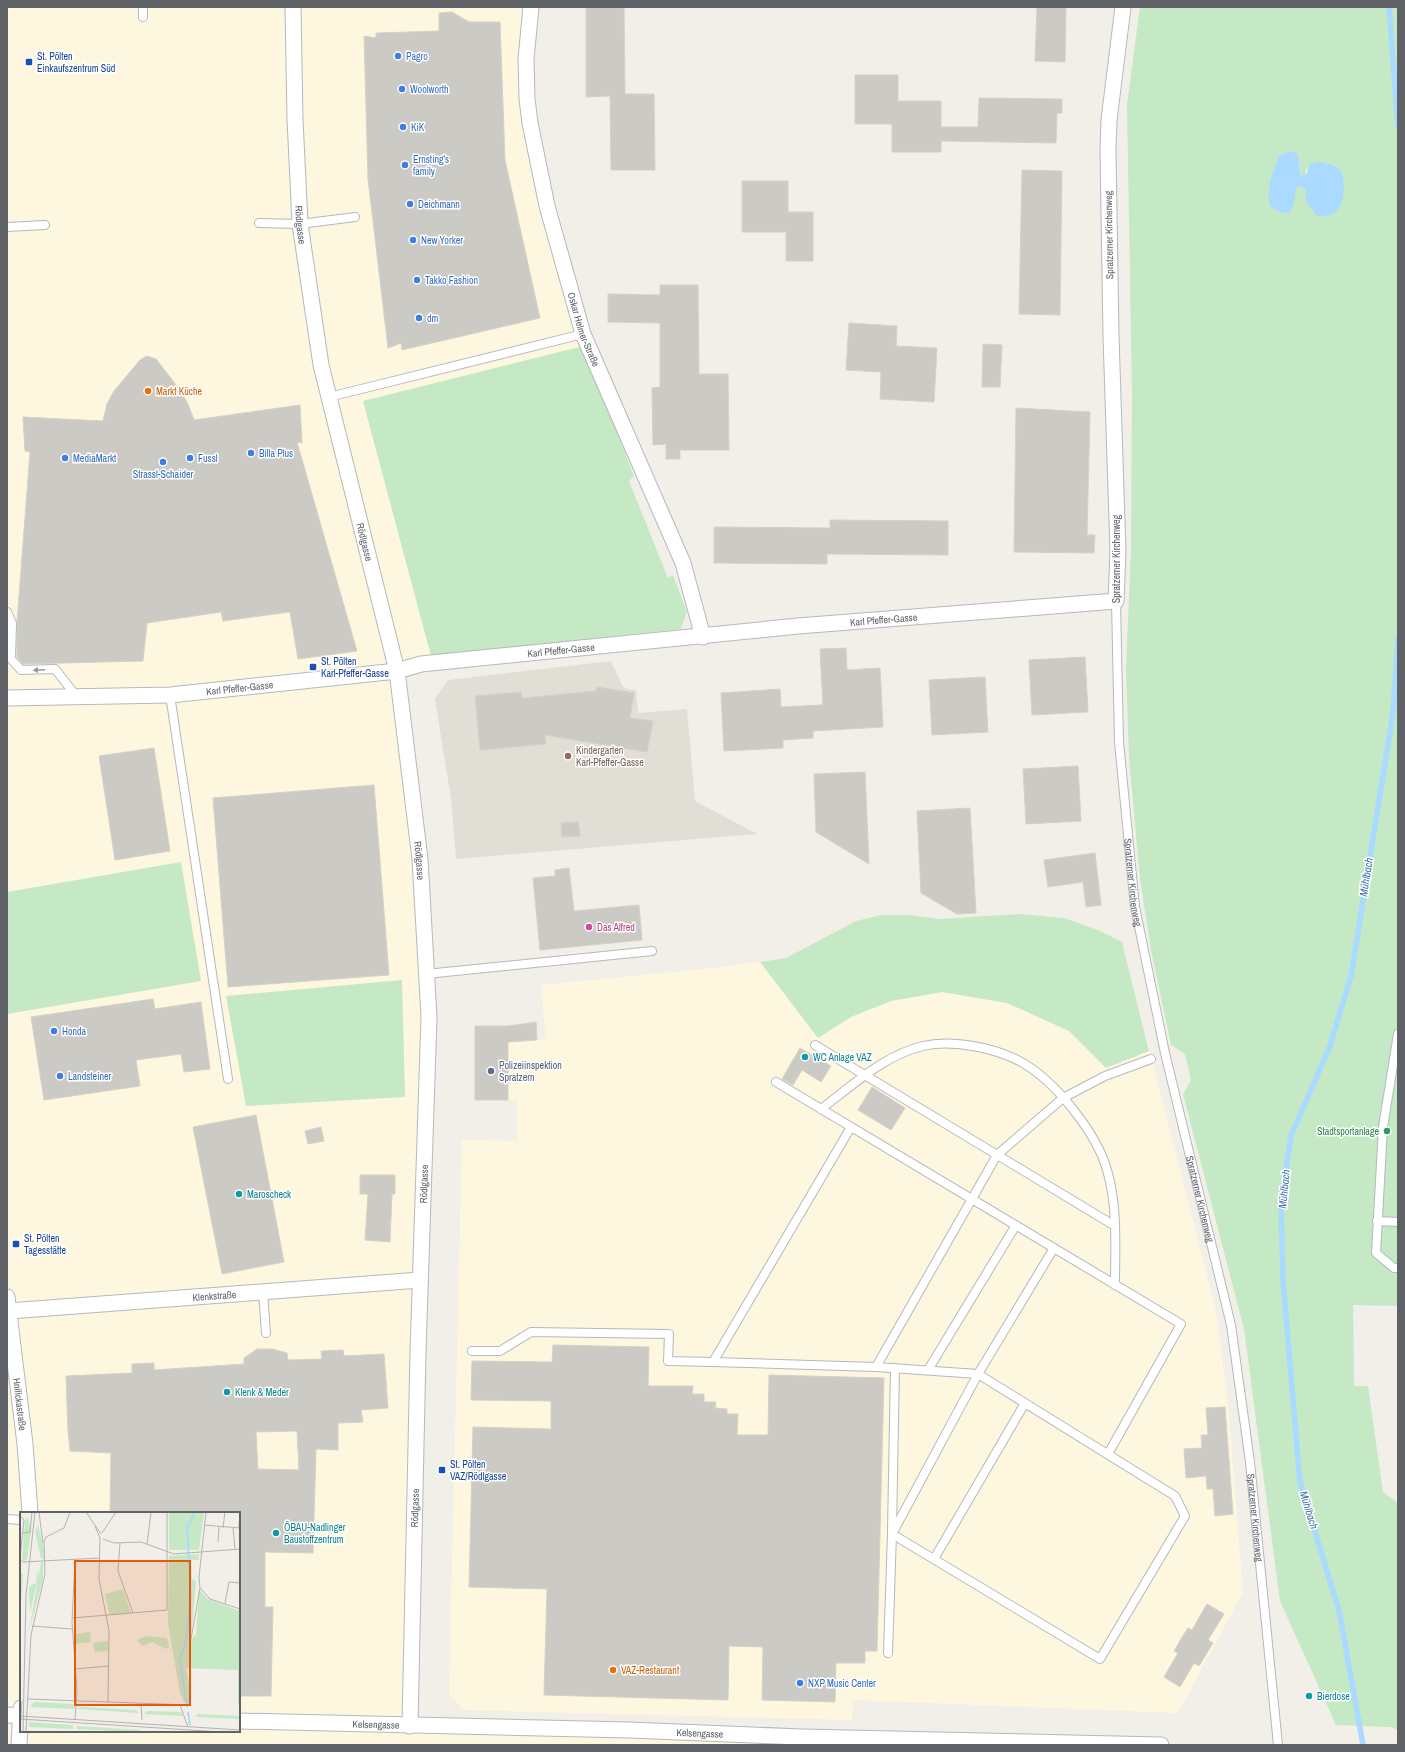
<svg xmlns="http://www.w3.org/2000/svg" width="1405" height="1752" font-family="'Archivo Narrow',sans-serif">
	<rect width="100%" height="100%" fill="#f1efe8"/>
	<g fill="#fef7e0" fill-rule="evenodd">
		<path d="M7,7H527L523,58L583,346L634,476L629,481L668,578L673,575L687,612L681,629L431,656L392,668L415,855L426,1017L406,1725L798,1745H7ZM21,1513H239V1731H21Z"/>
		<polygon points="1020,914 1064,918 1098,930 1122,942 1216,1311 1228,1406 1243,1592 1178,1713 853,1700 852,1720 463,1710 449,1694 462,1140 517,1141 517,1100 508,1100 508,1042 546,1039 541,985 705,969 786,958 856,921 881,915 910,915 938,919"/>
	</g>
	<polygon fill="#e1ded6" points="611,661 622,685 627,689 636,690 638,713 687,709 695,801 757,834 456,859 451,799 435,699 448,680"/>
	<g fill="#c5e8c5" fill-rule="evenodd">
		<path d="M1140,7H1398V1306L1353,1305L1354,1386H1368L1383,1492L1398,1503V1730L1390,1727L1336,1725L1280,1601L1244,1329L1183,1094L1191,1080L1185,1054L1171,1045L1151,950L1140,879L1129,757L1126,669L1131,549L1132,394L1127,105ZM1314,162L1328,163L1320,216L1306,196L1305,188L1298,186L1296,189L1300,163L1299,174L1305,176L1306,170Z"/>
		<polygon points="583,346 634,476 629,481 668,578 673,575 687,612 681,629 431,656 363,401"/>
		<polygon points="181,862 201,981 7,1014 7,892"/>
		<polygon points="1020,914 1064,918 1098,930 1122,942 1149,1051 1106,1068 1069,1031 1007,1003 942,992 891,1001 851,1017 818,1038 760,962 786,958 856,921 881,915 910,915 939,919"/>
		<polygon points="402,980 405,1097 246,1106 226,996"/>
	</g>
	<path fill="#aadaff" d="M1287,152H1294L1298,154L1300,175H1306L1310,164C1320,159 1332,164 1341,170C1347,191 1345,220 1317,216L1306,201L1305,188L1298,186C1292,194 1298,205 1289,212L1281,213L1271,207C1264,193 1274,170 1279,156Z"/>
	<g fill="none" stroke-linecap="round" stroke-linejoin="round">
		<g stroke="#aadaff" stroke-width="5.5">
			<polyline points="1389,7 1398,127"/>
			<polyline points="1363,1745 1339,1611 1300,1482 1283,1281 1281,1199 1291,1136 1330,1046 1351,976 1393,713 1398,638"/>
		</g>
	</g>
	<g fill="#cccac5" stroke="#d6d1c6" fill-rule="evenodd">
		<polygon points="586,7 624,7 625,94 654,94 655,170 611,170 610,96 586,97"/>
		<polygon points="1037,7 1066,7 1065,62 1035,61"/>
		<polygon points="452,12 469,22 500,22 505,160 540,318 402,350 401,343 388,348 368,179 364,36 376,38 376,33 439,31 439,13"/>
		<polygon points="855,75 898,75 898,101 941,101 941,127 978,127 979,98 1062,99 1062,113 1057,113 1056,143 941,141 941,152 892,152 892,124 855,124"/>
		<polygon points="1022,170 1062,171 1060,315 1019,314"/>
		<polygon points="742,181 788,181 788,212 813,212 813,261 786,261 786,232 742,232"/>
		<polygon points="660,285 698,285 699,374 728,374 729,450 680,450 680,459 666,459 666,444 653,445 652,388 660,387 660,323 608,322 608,294 660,295"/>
		<polygon points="849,323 897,326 896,346 937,348 934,402 880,399 881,372 846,370"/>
		<polygon points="983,344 1002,345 1000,387 982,387"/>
		<polygon points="147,356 156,359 180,390 188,404 194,420 300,405 302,443 297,442 357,651 298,659 290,612 223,621 221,612 147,623 143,661 23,664 17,657 17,622 30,452 25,451 23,417 103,421 107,404 114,391 140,360"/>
		<polygon points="1016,408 1090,412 1087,535 1095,535 1094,553 1014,552"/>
		<polygon points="830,520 948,521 948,555 827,554 827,564 714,563 714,527 830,528"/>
		<polygon points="846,648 847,670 880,668 883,727 813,731 813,738 783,740 783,748 724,751 721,693 780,689 781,707 823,705 820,649"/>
		<polygon points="1085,657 1088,712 1032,715 1029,660"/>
		<polygon points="985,677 988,732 932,735 929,680"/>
		<polygon points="597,687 634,693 630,718 653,721 647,752 545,735 546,744 480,750 475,696 521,692 522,698 596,691"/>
		<polygon points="154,748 170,851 115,860 99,756"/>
		<polygon points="1078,766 1081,821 1026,824 1023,769"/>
		<polygon points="865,772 869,864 816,832 814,774"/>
		<polygon points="374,785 389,975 228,987 213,798"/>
		<polygon points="970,808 976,913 957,914 921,893 917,811"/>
		<polygon points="578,822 580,836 562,837 561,823"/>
		<polygon points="1095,853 1101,905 1086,907 1083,882 1048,887 1044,860"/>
		<polygon points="569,868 574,911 639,905 642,940 540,950 533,878 555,876 555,870"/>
		<polygon points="153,999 155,1009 201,1002 210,1069 184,1072 181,1054 136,1060 140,1086 44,1100 31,1017"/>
		<polygon points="536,1022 537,1040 508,1042 508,1100 475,1100 475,1026 508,1026"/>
		<polygon points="800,1048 831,1066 821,1082 802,1070 793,1085 782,1079"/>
		<polygon points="872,1087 905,1108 891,1130 858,1110"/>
		<polygon points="256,1115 284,1262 222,1274 193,1127"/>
		<polygon points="321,1127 324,1141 308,1144 305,1131"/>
		<polygon points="360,1175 395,1175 395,1194 392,1194 390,1242 365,1240 368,1194 360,1194"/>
		<polygon points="553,1345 649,1347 648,1386 693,1386 692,1394 704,1394 704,1402 716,1402 715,1408 727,1409 727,1414 738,1414 737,1435 768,1435 769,1375 884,1378 877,1651 865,1651 865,1663 836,1663 835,1702 762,1700 763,1647 729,1646 728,1700 544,1695 547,1589 469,1587 473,1427 551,1429 551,1401 471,1400 472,1361 552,1362"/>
		<path d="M257,1349H272L287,1353L288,1360L322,1359L321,1351L343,1350L344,1356L384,1354L388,1408L361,1410L363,1422L338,1423V1450L316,1449L313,1553L265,1552V1607H273L271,1696H239V1513H110L111,1453L70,1451L68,1431L66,1376L132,1373V1364L154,1363V1370L244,1364V1358ZM297,1431L299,1470L258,1469L256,1432Z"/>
		<polygon points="1225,1407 1233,1514 1215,1516 1213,1489 1207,1489 1206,1476 1186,1478 1184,1449 1202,1448 1201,1435 1208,1435 1206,1408"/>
		<polygon points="1207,1604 1224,1614 1208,1640 1213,1643 1199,1666 1194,1663 1180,1687 1164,1677 1178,1653 1174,1651 1181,1639 1188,1628 1192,1630"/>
	</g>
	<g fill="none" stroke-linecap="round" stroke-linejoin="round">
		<g stroke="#b5b8bc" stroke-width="10">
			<g id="service">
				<polyline points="143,7 143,17"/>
				<polyline points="259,223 300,224 355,217"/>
				<polyline points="7,227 45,225"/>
				<polyline points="329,397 583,334"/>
				<path id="s1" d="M1116,601L1119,742L1135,907L1165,1053L1231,1325L1250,1462L1278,1745"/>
				<polyline points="7,612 12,623 11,659 21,670 55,669 77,697"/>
				<polyline points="170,695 228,1079"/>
				<polyline points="426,974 652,951"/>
				<polyline points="1398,1034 1383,1127 1376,1253 1394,1268 1398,1268"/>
				<polyline points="815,1045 1115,1226"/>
				<polyline points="776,1082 1181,1324 1108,1454"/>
				<path d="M821,1109C852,1086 884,1055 923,1046C953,1039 997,1048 1023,1063C1056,1082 1097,1134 1107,1170C1118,1207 1115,1247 1115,1285"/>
				<polyline points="1377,1221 1398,1222"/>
				<polyline points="263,1292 266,1333"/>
				<polyline points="472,1351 500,1351 531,1332 669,1334 668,1361 713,1362 851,1127"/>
				<polyline points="713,1362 876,1367"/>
				<polyline points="928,1370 1016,1225"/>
				<polyline points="7,1519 21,1520"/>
				<polyline points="892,1531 895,1368"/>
				<polyline points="892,1534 978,1374 1054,1248"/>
				<polyline points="934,1559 1025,1403"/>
				<polyline points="888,1653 892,1534 1100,1659 1185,1516 1175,1496 978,1374 876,1367 997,1155 1063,1098 1105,1076 1151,1059"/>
			</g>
		</g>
		<g stroke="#b5b8bc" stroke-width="17">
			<g id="minor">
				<path id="s2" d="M293,7L295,119L300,224L321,365L397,671L420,859L429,1017L418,1352L410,1726"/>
				<path id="s3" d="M531,7L526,59L527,99L530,123L547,206L583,334L683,563L703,637"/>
				<path id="s4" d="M7,698L170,695L397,671L421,664L798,626L1116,601L1118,552L1111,336L1108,150L1109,120L1123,7"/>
				<path id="s5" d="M7,1297L25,1444L30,1513"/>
				<path id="s6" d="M9,1311L420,1280"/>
				<polyline points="7,1715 21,1716"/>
				<path id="s7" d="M239,1721L629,1730L802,1737L1161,1745"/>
				<polyline points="19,1745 21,1708"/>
			</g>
		</g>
		<use href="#service" stroke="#fff" stroke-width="8"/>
		<use href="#minor" stroke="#fff" stroke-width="15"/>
	</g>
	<defs><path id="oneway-solid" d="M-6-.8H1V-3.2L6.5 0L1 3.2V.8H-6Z"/></defs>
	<use fill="#979a9d" href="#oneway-solid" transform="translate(39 670) rotate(178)"/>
	<g fill="#3f7fe0" stroke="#fff" stroke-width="1.5">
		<circle cx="398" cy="56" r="4"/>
		<circle cx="402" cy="89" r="4"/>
		<circle cx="403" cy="127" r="4"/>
		<circle cx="405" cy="165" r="4"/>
		<circle cx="410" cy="204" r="4"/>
		<circle cx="413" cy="240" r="4"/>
		<circle cx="417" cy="280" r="4"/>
		<circle cx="419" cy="318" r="4"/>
		<circle cx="251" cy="453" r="4"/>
		<circle cx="65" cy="458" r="4"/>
		<circle cx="190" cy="458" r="4"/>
		<circle cx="163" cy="462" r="4"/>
		<circle cx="54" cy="1031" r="4"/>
		<circle cx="60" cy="1076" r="4"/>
		<circle cx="800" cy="1683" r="4"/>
	</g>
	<g fill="#1a4fb4" stroke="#fff" stroke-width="1.5">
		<rect x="25" y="58" width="8" height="8" rx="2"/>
		<rect x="309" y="663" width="8" height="8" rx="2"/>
		<rect x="12" y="1240" width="8" height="8" rx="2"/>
		<rect x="438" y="1466" width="8" height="8" rx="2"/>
	</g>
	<g fill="#e8710a" stroke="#fff" stroke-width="1.5">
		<circle cx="148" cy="391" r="4"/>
		<circle cx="613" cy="1670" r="4"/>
	</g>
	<circle fill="#8d6e63" stroke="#fff" stroke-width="1.5" cx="568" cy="756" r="4"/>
	<circle fill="#d1479c" stroke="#fff" stroke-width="1.5" cx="589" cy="927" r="4"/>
	<g fill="#0f9aa8" stroke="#fff" stroke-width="1.5">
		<circle cx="805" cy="1057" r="4"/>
		<circle cx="239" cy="1194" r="4"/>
		<circle cx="227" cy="1392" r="4"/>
		<circle cx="276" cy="1533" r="4"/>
		<circle cx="1309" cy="1696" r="4"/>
	</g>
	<circle fill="#5c6f8a" stroke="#fff" stroke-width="1.5" cx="491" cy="1071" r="4"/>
	<circle fill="#2e9e5b" stroke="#fff" stroke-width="1.5" cx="1387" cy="1131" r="4"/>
	<g text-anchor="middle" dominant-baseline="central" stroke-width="3" stroke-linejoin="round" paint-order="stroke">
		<g font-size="10" fill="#164399" stroke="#fff" text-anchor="start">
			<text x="37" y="56">St. Pölten<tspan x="37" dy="12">Einkaufszentrum Süd</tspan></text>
			<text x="321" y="661">St. Pölten<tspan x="321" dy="12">Karl-Pfeffer-Gasse</tspan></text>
			<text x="24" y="1238">St. Pölten<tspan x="24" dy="12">Tagesstätte</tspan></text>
			<text x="450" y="1464">St. Pölten<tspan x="450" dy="12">VAZ/Rödlgasse</tspan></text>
		</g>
		<g font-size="10" fill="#366cbe" stroke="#fff" text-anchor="start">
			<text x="406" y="56">Pagro</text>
			<text x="410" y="89">Woolworth</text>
			<text x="411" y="127">KiK</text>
			<text x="413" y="159">Ernsting's<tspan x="413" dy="12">family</tspan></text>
			<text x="418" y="204">Deichmann</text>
			<text x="421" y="240">New Yorker</text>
			<text x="425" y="280">Takko Fashion</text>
			<text x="427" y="318">dm</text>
			<text x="259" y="453">Billa Plus</text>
			<text x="73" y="458">MediaMarkt</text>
			<text x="198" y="458">Fussl</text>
			<text x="163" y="474" text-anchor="middle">Strassl-Schaider</text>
			<text x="62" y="1031">Honda</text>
			<text x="68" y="1076">Landsteiner</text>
			<text x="808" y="1683">NXP Music Center</text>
		</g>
		<g font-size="10" fill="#5f6368" stroke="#fff">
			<text stroke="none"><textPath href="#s2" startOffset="218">Rödlgasse</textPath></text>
			<text transform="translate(1109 235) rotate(-91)">Spratzerner Kirchenweg</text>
			<text stroke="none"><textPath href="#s3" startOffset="330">Oskar Helmer-Straße</textPath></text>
			<text stroke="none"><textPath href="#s2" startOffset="542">Rödlgasse</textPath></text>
			<text transform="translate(1116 559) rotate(-90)">Spratzerner Kirchenweg</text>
			<text stroke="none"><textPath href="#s4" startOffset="881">Karl Pfeffer-Gasse</textPath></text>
			<text stroke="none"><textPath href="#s4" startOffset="557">Karl Pfeffer-Gasse</textPath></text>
			<text stroke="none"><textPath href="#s4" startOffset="233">Karl Pfeffer-Gasse</textPath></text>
			<text stroke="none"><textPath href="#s2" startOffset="866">Rödlgasse</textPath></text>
			<text stroke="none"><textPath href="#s1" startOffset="282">Spratzerner Kirchenweg</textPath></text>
			<text transform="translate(424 1184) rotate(-88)">Rödlgasse</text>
			<text stroke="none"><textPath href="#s1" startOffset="606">Spratzerner Kirchenweg</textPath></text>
			<text stroke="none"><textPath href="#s6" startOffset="206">Klenkstraße</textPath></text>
			<text stroke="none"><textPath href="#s5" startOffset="108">Hnilickastraße</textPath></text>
			<text transform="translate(415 1508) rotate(-88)">Rödlgasse</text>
			<text stroke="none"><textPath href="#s1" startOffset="930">Spratzerner Kirchenweg</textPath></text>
			<text stroke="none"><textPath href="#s7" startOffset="137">Kelsengasse</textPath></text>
			<text stroke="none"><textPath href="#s7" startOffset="461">Kelsengasse</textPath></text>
		</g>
		<g font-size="10" fill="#c56008" stroke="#fff" text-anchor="start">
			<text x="156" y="391">Markt Küche</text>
			<text x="621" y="1670">VAZ-Restaurant</text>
		</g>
		<g font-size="10" fill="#785e54" stroke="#fff" text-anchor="start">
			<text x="576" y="750">Kindergarten<tspan x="576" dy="12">Karl-Pfeffer-Gasse</tspan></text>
		</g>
		<g font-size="10" fill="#b23c85" stroke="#fff" text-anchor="start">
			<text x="597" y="927">Das Alfred</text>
		</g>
		<g font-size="10" fill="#0d838f" stroke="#fff" text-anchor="start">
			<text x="813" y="1057">WC Anlage VAZ</text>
			<text x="247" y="1194">Maroscheck</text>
			<text x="235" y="1392">Klenk &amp; Meder</text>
			<text x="284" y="1527">ÖBAU-Nadlinger<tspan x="284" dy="12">Baustoffzentrum</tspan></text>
			<text x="1317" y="1696">Bierdose</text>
		</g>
		<g font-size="10" fill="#4e5e75" stroke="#fff" text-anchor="start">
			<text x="499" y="1065">Polizeiinspektion<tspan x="499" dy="12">Spratzern</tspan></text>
		</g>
		<g font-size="10" fill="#27864d" stroke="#fff" text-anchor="end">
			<text x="1379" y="1131">Stadtsportanlage</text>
		</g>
		<g font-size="11" font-style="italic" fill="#4174aa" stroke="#fff">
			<text transform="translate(1366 877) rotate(-81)">Mühlbach</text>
			<text transform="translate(1284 1189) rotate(-84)">Mühlbach</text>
			<text transform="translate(1309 1510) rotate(73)">Mühlbach</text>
		</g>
	</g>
	<g transform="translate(20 1512)">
		<rect width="220" height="220" fill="#f1efe8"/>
		<path d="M149,0H184L179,38H149ZM8,6L11,20L7,47L4,49L2,46L5,8ZM18,13L24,37V47H21L15,19ZM179,42V48H171L172,67L176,69L171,127L176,123L179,78L188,87L220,99V193H218V158L166,156L169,172L171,174V192L165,191L160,181L148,111L149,44ZM21,50H23V67L9,119ZM17,57L18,66L10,100L9,75L16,71ZM0,62H3L0,104ZM103,77L111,101L90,103L85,82ZM70,120L71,130L54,132V122ZM127,124L147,126L149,135L146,137L132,130L122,134L117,128ZM88,129V139L75,140L73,131ZM14,190L53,192L55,197L10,195ZM60,195L116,198L119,201L57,197ZM127,199L161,200L163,204L124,202ZM177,202L220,204V207L176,205ZM9,210L52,213L53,214V217L9,215ZM57,214L120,218V220L57,217Z" fill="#c5e8c5"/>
		<path fill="none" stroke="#aadaff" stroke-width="2" d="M167,195L160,147L166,129L171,84L167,16L175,0M168,200L170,213"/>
		<path fill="none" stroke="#b3b3b1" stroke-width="1" d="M19,0L23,31M66,0L81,22M186,0L179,65L180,76L190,87L220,97M0,4L4,8L0,46L3,50L79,46M184,13L220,16M75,14L80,26L79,67L89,119L88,191M203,16L205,0M213,16L215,37M219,16L220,0M3,21L10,20L12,0M82,21L96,0M83,27L94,31L121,30L154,42L220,37M198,30L199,15M100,31L98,59L113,101M127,32L131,0M55,47L52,110L57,178L55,207M205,91L209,70L220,71M52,106L147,98V0M12,114L52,117M171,127L180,76M55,157L89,154M8,187L169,193M121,192L122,208M160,193L168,215M0,204L220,218M0,207L201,220M0,218L2,189M3,220L6,83L15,0M6,220L11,123L25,62L24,30L26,25L44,16L50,0"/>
		<path fill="#e8590c" fill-opacity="0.15" stroke="#e8590c" stroke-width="2" d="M55,49H170V193H55Z"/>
		<rect width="220" height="220" fill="none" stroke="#5f6368" stroke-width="2"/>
	</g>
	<rect width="1405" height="1752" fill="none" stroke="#5f6368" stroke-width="16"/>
</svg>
